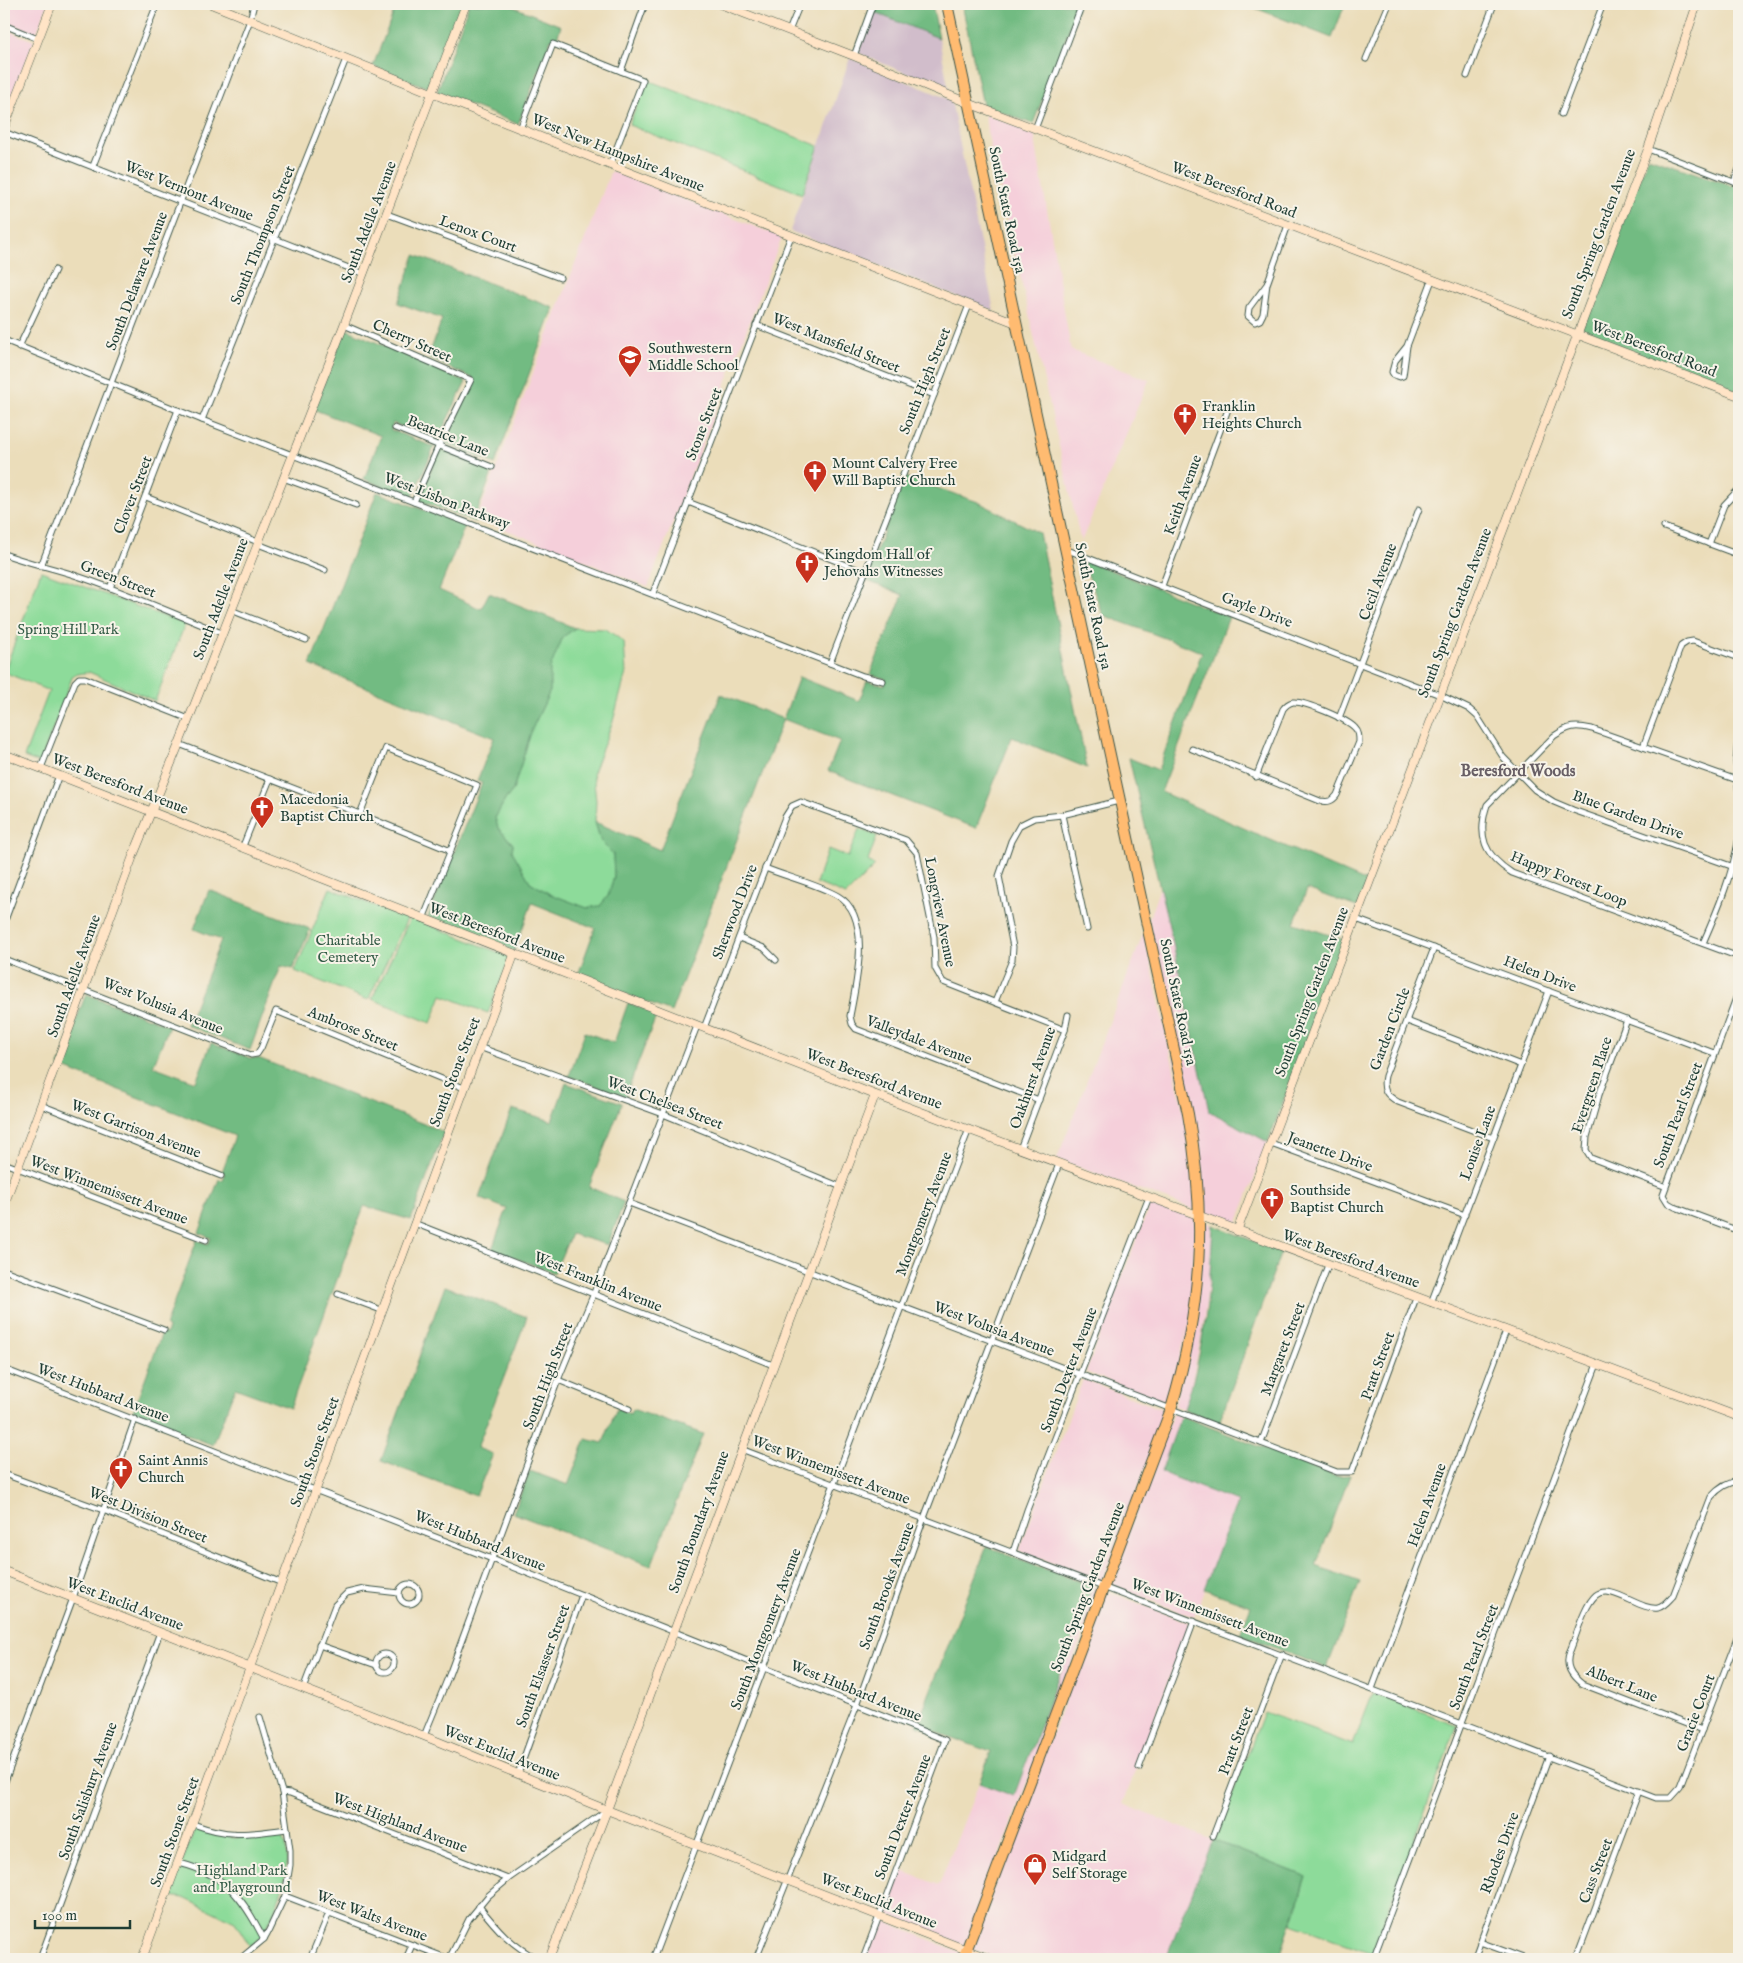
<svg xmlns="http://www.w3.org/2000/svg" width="1743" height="1963" font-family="'IM FELL English',serif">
	<rect width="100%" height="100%" fill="#f7f3e8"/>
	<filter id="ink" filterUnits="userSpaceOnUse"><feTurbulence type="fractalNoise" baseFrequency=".02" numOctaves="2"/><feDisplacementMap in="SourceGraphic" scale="10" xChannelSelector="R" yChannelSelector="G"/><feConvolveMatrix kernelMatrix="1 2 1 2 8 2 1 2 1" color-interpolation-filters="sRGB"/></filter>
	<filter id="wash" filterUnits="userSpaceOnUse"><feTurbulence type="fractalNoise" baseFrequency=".0096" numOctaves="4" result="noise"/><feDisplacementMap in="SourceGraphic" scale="20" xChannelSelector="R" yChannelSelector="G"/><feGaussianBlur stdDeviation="1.12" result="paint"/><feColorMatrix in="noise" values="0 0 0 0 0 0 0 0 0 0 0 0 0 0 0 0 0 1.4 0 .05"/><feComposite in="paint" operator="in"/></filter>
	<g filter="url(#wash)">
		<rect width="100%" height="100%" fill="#ebddba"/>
		<g fill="#f5cfda">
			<polygon points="4,4 48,4 36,34 4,21"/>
			<polygon points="4,29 34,41 4,119"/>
			<polygon points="985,114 1034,133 1071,350 1149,380 1081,542 987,131"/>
			<polygon points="611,171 782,237 648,587 477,518"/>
			<polygon points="1160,887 1173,943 1268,1142 1236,1227 1203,1213 1149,919"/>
			<polygon points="1144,932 1189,1138 1196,1210 1057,1159"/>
			<polygon points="1151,1201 1196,1218 1190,1314 1169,1404 1086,1372"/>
			<polygon points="1203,1221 1213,1225 1211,1264 1202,1333 1189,1395 1184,1409 1175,1406"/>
			<polygon points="1083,1379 1167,1411 1102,1582 1019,1551"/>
			<polygon points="1173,1413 1181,1416 1161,1472 1237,1502 1194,1617 1109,1584"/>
			<polygon points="1017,1558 1100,1589 965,1946 884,1913 900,1870 939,1885 979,1783 1014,1795 1016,1790 1092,1587 1016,1559"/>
			<polygon points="1106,1591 1190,1623 1123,1804 1213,1840 1166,1959 1133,1958 1002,1959 971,1948"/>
			<polygon points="881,1920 962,1953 960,1959 866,1959"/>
		</g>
		<g fill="#d1bdcb">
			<polygon points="873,12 939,38 949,91 858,53"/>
			<polygon points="850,58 951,100 994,311 790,231"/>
		</g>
		<g fill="#8ddb9a" stroke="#568c67">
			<polygon points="647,80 819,146 802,194 629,125"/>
			<polygon points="41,571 185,624 155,701 89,672 73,675 40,763 24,757 49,691 4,672"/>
			<polygon points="575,628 606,629 624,642 626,673 613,721 593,772 596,801 595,822 601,842 613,854 614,877 608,896 600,906 587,908 550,894 530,882 512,851 513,844 498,828 495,818 505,800 513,790 532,729 550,691 549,668 563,637"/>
			<polygon points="859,829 877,836 868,861 875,866 846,895 816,883 828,849 848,857"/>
			<polygon points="330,888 407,919 368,1000 295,971"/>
			<polygon points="409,917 510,957 488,1013 442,995 431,1023 372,999 409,921"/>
			<polygon points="1373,1693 1457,1725 1372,1953 1292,1924 1307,1877 1213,1840 1215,1840 1264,1712 1353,1745"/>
			<path d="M195,1829L234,1838L281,1835C298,1856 275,1920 259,1939C256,1941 253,1944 250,1946L235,1922L184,1898L169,1896Z"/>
		</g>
		<g fill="#72bb82" stroke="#487c5b">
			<polygon points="397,4 463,4 431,89 373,66"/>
			<polygon points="469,4 507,4 561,26 556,41 551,39 518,124 437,92"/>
			<polygon points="876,4 932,4 939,38 873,12"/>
			<polygon points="962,4 1079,4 1033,124 983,105"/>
			<polygon points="1245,4 1345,4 1332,38"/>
			<polygon points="1648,157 1739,188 1739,392 1580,332"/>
			<polygon points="415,255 554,308 495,464 443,442 475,379 428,358 442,319 398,303"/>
			<polygon points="346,329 466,382 437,440 393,423 391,430 434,447 412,498 364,479 381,436 313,409"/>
			<polygon points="440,449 493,471 475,517 475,522 418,500"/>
			<polygon points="905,477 978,502 1039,533 1087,768 1012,737 976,828 828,771 840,741 783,719 671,1012 578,975 595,928 532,903 514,951 428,917 482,783 477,781 494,738 310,665 377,492 465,526 439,590 481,609 489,593 575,628 563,637 550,668 550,691 532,729 513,790 505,800 495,818 498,828 513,844 512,851 530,882 550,894 587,908 600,906 608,896 614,877 613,854 601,842 595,822 660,850 721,694 783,719 799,677 859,701 867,681 885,685 886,679 870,674 903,595 865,580"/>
			<polygon points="1082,559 1229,617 1161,792 1367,882 1357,907 1307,889 1294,923 1344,940 1268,1142 1209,1111 1173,943 1129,758 1158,770 1202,652 1103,615"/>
			<polygon points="209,890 310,929 293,969 281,966 250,1050 187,1025 221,940 194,929"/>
			<polygon points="86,994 169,1026 153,1066 196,1082 211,1043 250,1058 258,1058 444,1132 411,1220 364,1206 290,1408 235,1388 213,1445 132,1414 162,1333 166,1334 168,1328 165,1326 197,1240 208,1244 211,1238 199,1233 219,1179 223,1180 225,1174 222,1172 235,1136 59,1066"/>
			<polygon points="628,1003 657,1014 625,1097 569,1076 585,1032 614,1043"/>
			<polygon points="566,1083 622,1103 589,1187 624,1202 608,1245 571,1234 554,1273 492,1249 507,1209 479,1198 512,1109 552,1121"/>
			<path d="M1213,1225L1281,1252L1219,1423L1184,1409C1205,1352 1210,1286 1213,1225Z"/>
			<polygon points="445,1286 527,1317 477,1448 493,1454 476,1496 381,1461"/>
			<polygon points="617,1408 630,1414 632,1409 703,1434 651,1566 513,1513 530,1471 568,1485 586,1439 603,1443"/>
			<polygon points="1181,1416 1335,1476 1350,1475 1316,1566 1360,1582 1327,1668 1240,1634 1251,1606 1204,1589 1237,1502 1161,1472"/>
			<polygon points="987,1546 1017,1559 1092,1586 1014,1796 979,1783 991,1752 917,1725"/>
			<polygon points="1213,1840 1307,1877 1279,1959 1166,1959"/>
		</g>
	</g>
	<g filter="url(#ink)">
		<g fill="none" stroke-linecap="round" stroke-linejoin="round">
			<g stroke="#3e5548" stroke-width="7">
				<g id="street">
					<polyline points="4,25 38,39"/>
					<polyline points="789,31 800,4"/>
					<polyline points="854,56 873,4"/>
					<polyline points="1366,59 1389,4"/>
					<polyline points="621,71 645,4"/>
					<polyline points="1467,76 1494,4"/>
					<polyline points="1561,114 1603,4"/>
					<polyline points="520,129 553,44 643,80 610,165"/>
					<polyline points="1035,129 1082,4"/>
					<polyline points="4,132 364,274"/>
					<polyline points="1648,149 1739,184"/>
					<polyline points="93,166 157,4"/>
					<polyline points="1734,182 1739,169"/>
					<polyline points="387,214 560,278"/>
					<polyline points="1267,284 1249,308 1248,316 1255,322 1260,320 1263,314 1267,284 1288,225"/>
					<polyline points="344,325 471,380 439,445 414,502"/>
					<polyline points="756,325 934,395"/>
					<polyline points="4,340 202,420 863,676 883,681"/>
					<polyline points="1407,346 1395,361 1392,372 1394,375 1400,377 1403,376 1407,346 1432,280"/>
					<polyline points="19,347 55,270"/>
					<polyline points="202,420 346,59"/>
					<polyline points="395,428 492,467"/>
					<polyline points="283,478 356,505"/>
					<polyline points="146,497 258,542 263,546 325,570"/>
					<polyline points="688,502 864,572"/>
					<polyline points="1664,527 1739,555"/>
					<polyline points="1709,544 1724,505 1739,489"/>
					<polyline points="1065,549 1440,695 1469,709 1477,716 1503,757 1535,790 1554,802 1573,810 1731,866"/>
					<path d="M4,554C28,563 53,568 77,576C126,592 174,614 222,633"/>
					<polyline points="41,566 250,20 254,4"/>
					<polyline points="1162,586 1227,412"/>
					<polyline points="110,588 178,410"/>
					<polyline points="653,593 791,236"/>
					<polyline points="231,610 306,640"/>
					<polyline points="4,661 5,659"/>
					<polyline points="830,663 969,305"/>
					<polyline points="1339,718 1419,509"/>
					<polyline points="1739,726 1736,762 1739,797"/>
					<polyline points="179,744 360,814 451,851"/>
					<polyline points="1643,747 1681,646 1687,642 1693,641 1739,658"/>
					<path d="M1192,749L1320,801C1328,802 1332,802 1337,795L1359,742C1359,736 1359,732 1355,728C1347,719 1304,701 1293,702C1288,703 1286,705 1283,709L1256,777"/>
					<polyline points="41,768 75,682 79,678 85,678 189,719"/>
					<path d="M1737,780L1592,729C1575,725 1569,726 1554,736L1487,805C1477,836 1484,855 1512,873L1739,957"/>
					<polyline points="360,814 386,748 477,785 423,919"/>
					<polyline points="1062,815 1087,929"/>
					<polyline points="243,846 270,779"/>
					<path d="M765,868C787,877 817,884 838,896C873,916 856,984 850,1016L852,1024L856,1029L1039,1100"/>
					<polyline points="1356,919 1714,1053"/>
					<polyline points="4,923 59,775"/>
					<polyline points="739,938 764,948 776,960"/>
					<path d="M1703,943C1718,909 1733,873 1739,837"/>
					<path d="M1434,948L1385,1076C1382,1090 1386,1095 1398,1102L1493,1138"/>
					<polyline points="4,959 251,1055 257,1054 261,1048 276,1011 464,1088"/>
					<polyline points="1739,990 1663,1195 1668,1203 1675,1207 1739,1231"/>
					<polyline points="995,1002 1012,960 1013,947 999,876 1011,841 1020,825 1034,818 1062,815 1119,801"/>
					<polyline points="1627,1020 1599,1095 1587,1137 1586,1150 1591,1158 1664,1186"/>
					<polyline points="1407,1021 1521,1065"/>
					<polyline points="704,1028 785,817 792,806 801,802 906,840 917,853 934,937 935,968 943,982 1065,1030"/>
					<polyline points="479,1047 663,1114 839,1186"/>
					<polyline points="41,1105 221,1176"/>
					<polyline points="1271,1143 1465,1215"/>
					<polyline points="1020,1149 1065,1030 1068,1015"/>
					<polyline points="4,1163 206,1240"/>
					<polyline points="629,1203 1337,1472 1352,1472 1416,1298"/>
					<polyline points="414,1223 773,1365"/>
					<polyline points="4,1270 164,1330"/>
					<polyline points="338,1294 381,1310"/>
					<polyline points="1431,1303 1549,991"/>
					<polyline points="4,1369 492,1559 945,1740 863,1959"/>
					<polyline points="558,1380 629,1409"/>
					<polyline points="1261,1443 1328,1265"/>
					<polyline points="741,1449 1656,1798 1670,1798 1680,1787 1739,1633"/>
					<polyline points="4,1474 103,1510 282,1583"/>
					<polyline points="1013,1552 1027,1510 1149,1197"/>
					<circle cx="409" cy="1594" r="10"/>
					<polyline points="319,1645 376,1665"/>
					<circle cx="385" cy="1663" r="9"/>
					<polyline points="303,1689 335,1605 347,1593 364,1589 399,1593"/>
					<polyline points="1372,1689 1506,1331"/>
					<path d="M1702,1730L1582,1684C1571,1675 1564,1666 1570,1651C1576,1637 1584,1605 1596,1595C1611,1583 1640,1611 1658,1608C1665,1606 1668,1601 1673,1596L1711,1497C1719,1488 1728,1482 1739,1481"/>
					<polyline points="424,1736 449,1675 558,1380 594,1293 697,1026"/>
					<polyline points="1139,1768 1194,1621"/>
					<polyline points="518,1774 582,1595"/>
					<polyline points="4,1784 73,1598 135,1419"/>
					<polyline points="282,1792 290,1793 508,1879"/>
					<path d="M193,1824C231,1838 248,1834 287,1829"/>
					<polyline points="1213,1836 1282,1654"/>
					<path d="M179,1863C227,1875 242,1897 264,1939"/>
					<polyline points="285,1896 449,1959"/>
					<path d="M479,1906C497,1929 512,1946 538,1959"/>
					<polyline points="1480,1942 1526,1959"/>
					<polyline points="40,1959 160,1632"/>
					<polyline points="240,1959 264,1939 269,1930 285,1896 290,1865 290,1850 282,1792 260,1717"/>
					<polyline points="310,1959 329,1913"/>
					<polyline points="406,1959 412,1945"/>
					<polyline points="449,1959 469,1919 488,1896 508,1879 607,1810"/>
					<polyline points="653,1959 969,1129"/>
					<polyline points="756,1959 857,1705 924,1518 1059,1164"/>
					<polyline points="1373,1959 1597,1364"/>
					<polyline points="1474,1959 1549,1756"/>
					<polyline points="1576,1959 1639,1791"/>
				</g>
			</g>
			<g stroke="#3e5548" stroke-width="9">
				<g id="secondary">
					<polyline points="211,4 610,165 1016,323"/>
					<polyline points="720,4 854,56 968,103 1739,396"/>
					<polyline points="4,128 52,4"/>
					<path d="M4,754C295,865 583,983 873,1094C1161,1204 1451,1308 1739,1417"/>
					<polyline points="4,1205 133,856 179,744 344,325 466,4"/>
					<polyline points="1237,1231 1648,149 1697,4"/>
					<polyline points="4,1571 424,1736 607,1810 990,1959"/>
					<polyline points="142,1959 514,955"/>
					<polyline points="549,1959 607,1810 875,1095"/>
				</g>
			</g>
			<g stroke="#3e5548" stroke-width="12">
				<path id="highway" d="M947,4L1188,1114C1207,1218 1202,1307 1171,1409L963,1959"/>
			</g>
			<use href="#street" stroke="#fff" stroke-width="5"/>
			<use href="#secondary" stroke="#ffe4c6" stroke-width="8"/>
			<use href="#highway" stroke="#ffbb71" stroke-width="10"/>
		</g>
	</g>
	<defs>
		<g id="school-pin" transform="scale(1.25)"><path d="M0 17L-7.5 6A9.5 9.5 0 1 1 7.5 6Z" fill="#c8321e" stroke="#f7f3e8"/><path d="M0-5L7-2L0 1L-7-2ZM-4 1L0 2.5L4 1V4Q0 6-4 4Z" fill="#fff"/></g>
		<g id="church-pin" transform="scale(1.25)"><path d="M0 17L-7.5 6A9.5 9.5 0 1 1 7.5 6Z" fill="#c8321e" stroke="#f7f3e8"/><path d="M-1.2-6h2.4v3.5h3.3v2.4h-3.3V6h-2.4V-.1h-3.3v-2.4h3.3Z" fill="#fff"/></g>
		<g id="shop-pin" transform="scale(1.25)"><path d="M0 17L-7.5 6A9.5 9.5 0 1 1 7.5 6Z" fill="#c8321e" stroke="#f7f3e8"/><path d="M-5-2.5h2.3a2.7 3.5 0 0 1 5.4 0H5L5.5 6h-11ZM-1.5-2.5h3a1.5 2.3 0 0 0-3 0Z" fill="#fff"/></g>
	</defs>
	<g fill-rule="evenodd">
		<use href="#school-pin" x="630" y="357"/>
		<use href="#church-pin" x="1185" y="415"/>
		<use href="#church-pin" x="815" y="472"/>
		<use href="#church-pin" x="807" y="563"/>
		<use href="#church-pin" x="262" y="808"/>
		<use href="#church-pin" x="1272" y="1199"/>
		<use href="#church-pin" x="121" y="1469"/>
		<use href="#shop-pin" x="1035" y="1865"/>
	</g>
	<g text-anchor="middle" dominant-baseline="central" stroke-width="4" stroke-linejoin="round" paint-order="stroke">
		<g font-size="15" fill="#1f3d34" stroke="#f7f3e8">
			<text transform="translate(618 153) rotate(22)">West New Hampshire Avenue</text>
			<text transform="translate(1234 190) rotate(21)">West Beresford Road</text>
			<text transform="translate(189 191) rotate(22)">West Vermont Avenue</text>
			<text transform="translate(1007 210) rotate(78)">South State Road 15a</text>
			<text transform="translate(369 222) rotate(-69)">South Adelle Avenue</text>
			<text transform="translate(478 234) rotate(20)">Lenox Court</text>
			<text transform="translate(1599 234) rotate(-69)">South Spring Garden Avenue</text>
			<text transform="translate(263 235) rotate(-68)">South Thompson Street</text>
			<text transform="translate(137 281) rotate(-69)">South Delaware Avenue</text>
			<text transform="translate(412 341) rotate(24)">Cherry Street</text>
			<text transform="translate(836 343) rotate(22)">West Mansfield Street</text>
			<text transform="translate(1654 349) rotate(21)">West Beresford Road</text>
			<text transform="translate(925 381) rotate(-68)">South High Street</text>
			<text transform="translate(704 424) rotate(-69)">Stone Street</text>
			<text transform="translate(448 436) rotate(22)">Beatrice Lane</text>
			<text transform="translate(133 495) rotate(-69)">Clover Street</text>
			<text transform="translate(1183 495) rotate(-70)">Keith Avenue</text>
			<text transform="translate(447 501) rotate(21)">West Lisbon Parkway</text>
			<text transform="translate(118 579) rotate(21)">Green Street</text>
			<text transform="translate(1378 582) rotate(-69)">Cecil Avenue</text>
			<text transform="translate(221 599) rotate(-69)">South Adelle Avenue</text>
			<text transform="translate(1093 606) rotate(78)">South State Road 15a</text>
			<text transform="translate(1257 610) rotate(21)">Gayle Drive</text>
			<text transform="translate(1455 613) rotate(-69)">South Spring Garden Avenue</text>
			<text transform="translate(120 784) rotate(21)">West Beresford Avenue</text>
			<text transform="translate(1628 815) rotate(20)">Blue Garden Drive</text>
			<text transform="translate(1569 879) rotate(22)">Happy Forest Loop</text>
			<text transform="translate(735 912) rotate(-69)">Sherwood Drive</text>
			<text transform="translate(940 912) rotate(79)">Longview Avenue</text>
			<text transform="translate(497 933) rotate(21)">West Beresford Avenue</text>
			<text transform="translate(1540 974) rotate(21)">Helen Drive</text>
			<text transform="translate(74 976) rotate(-70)">South Adelle Avenue</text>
			<text transform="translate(1312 992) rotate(-69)">South Spring Garden Avenue</text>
			<text transform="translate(1178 1002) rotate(78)">South State Road 15a</text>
			<text transform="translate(163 1006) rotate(22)">West Volusia Avenue</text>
			<text transform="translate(353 1029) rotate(22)">Ambrose Street</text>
			<text transform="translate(1390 1029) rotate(-69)">Garden Circle</text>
			<text transform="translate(919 1040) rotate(21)">Valleydale Avenue</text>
			<text transform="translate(455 1072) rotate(-69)">South Stone Street</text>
			<text transform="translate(1033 1078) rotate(-70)">Oakhurst Avenue</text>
			<text transform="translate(874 1079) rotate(21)">West Beresford Avenue</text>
			<text transform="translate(1592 1085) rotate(-72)">Evergreen Place</text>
			<text transform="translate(665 1103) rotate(21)">West Chelsea Street</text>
			<text transform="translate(1678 1115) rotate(-69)">South Pearl Street</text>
			<text transform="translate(136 1129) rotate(21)">West Garrison Avenue</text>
			<text transform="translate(1478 1143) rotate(-70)">Louise Lane</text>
			<text transform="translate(1330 1152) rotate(20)">Jeanette Drive</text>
			<text transform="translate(109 1190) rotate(21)">West Winnemissett Avenue</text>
			<text transform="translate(924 1214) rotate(-69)">Montgomery Avenue</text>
			<text transform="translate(1351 1259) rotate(20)">West Beresford Avenue</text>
			<text transform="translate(598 1282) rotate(22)">West Franklin Avenue</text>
			<text transform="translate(994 1329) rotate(21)">West Volusia Avenue</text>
			<text transform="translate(1283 1349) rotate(-69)">Margaret Street</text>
			<text transform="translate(1378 1366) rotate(-70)">Pratt Street</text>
			<text transform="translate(1069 1370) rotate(-69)">South Dexter Avenue</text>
			<text transform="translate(548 1376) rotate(-69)">South High Street</text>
			<text transform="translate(103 1393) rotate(21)">West Hubbard Avenue</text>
			<text transform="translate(315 1452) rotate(-70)">South Stone Street</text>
			<text transform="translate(831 1470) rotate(21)">West Winnemissett Avenue</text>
			<text transform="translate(1427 1505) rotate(-70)">Helen Avenue</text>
			<text transform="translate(148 1515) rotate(22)">West Division Street</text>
			<text transform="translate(699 1522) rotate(-70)">South Boundary Avenue</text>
			<text transform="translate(480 1541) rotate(22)">West Hubbard Avenue</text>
			<text transform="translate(887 1586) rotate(-70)">South Brooks Avenue</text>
			<text transform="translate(1088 1587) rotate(-69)">South Spring Garden Avenue</text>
			<text transform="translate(125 1604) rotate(21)">West Euclid Avenue</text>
			<text transform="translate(1210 1613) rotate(21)">West Winnemissett Avenue</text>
			<text transform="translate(766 1629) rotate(-69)">South Montgomery Avenue</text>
			<text transform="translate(1474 1657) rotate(-69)">South Pearl Street</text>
			<text transform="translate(543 1666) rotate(-70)">South Elsasser Street</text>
			<text transform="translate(1622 1684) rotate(22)">Albert Lane</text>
			<text transform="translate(856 1691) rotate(22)">West Hubbard Avenue</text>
			<text transform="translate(1696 1713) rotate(-69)">Gracie Court</text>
			<text transform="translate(1236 1741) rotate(-69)">Pratt Street</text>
			<text transform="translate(502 1753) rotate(22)">West Euclid Avenue</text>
			<text transform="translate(88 1791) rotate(-70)">South Salisbury Avenue</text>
			<text transform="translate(903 1817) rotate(-69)">South Dexter Avenue</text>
			<text transform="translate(400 1823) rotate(21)">West Highland Avenue</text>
			<text transform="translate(175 1832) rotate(-70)">South Stone Street</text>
			<text transform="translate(1500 1853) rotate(-70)">Rhodes Drive</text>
			<text transform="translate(1596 1871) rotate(-69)">Cass Street</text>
			<text transform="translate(879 1901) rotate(22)">West Euclid Avenue</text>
			<text transform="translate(372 1916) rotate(21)">West Walts Avenue</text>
		</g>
		<g font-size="15" fill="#1f3d34" stroke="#f7f3e8" text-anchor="start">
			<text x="648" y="348">Southwestern<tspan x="648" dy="17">Middle School</tspan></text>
			<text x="1202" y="406">Franklin<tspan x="1202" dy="17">Heights Church</tspan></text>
			<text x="832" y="463">Mount Calvery Free<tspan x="832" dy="17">Will Baptist Church</tspan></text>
			<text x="824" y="554">Kingdom Hall of<tspan x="824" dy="17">Jehovahs Witnesses</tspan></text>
			<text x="280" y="799">Macedonia<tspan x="280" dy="17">Baptist Church</tspan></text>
			<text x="1290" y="1190">Southside<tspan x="1290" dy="17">Baptist Church</tspan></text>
			<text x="138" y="1460">Saint Annis<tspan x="138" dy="17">Church</tspan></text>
			<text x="1052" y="1856">Midgard<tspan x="1052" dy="17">Self Storage</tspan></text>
		</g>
		<g font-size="15" fill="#355d48" stroke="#f7f3e8">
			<text x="68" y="629">Spring Hill Park</text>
			<text x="348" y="940">Charitable<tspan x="348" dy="17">Cemetery</tspan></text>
			<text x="242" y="1870">Highland Park<tspan x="242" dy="17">and Playground</tspan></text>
		</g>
		<g font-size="16" font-weight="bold" fill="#685f65" stroke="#f7f3e8">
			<text x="1518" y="772">Beresford Woods</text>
		</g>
	</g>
	<rect width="1743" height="1963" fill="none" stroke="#f7f3e8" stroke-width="20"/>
	<path d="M35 1920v8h95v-8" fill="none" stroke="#1f3d34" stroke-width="2.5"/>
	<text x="42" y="1920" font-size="15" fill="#1f3d34" stroke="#f7f3e8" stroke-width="4" paint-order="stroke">100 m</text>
</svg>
